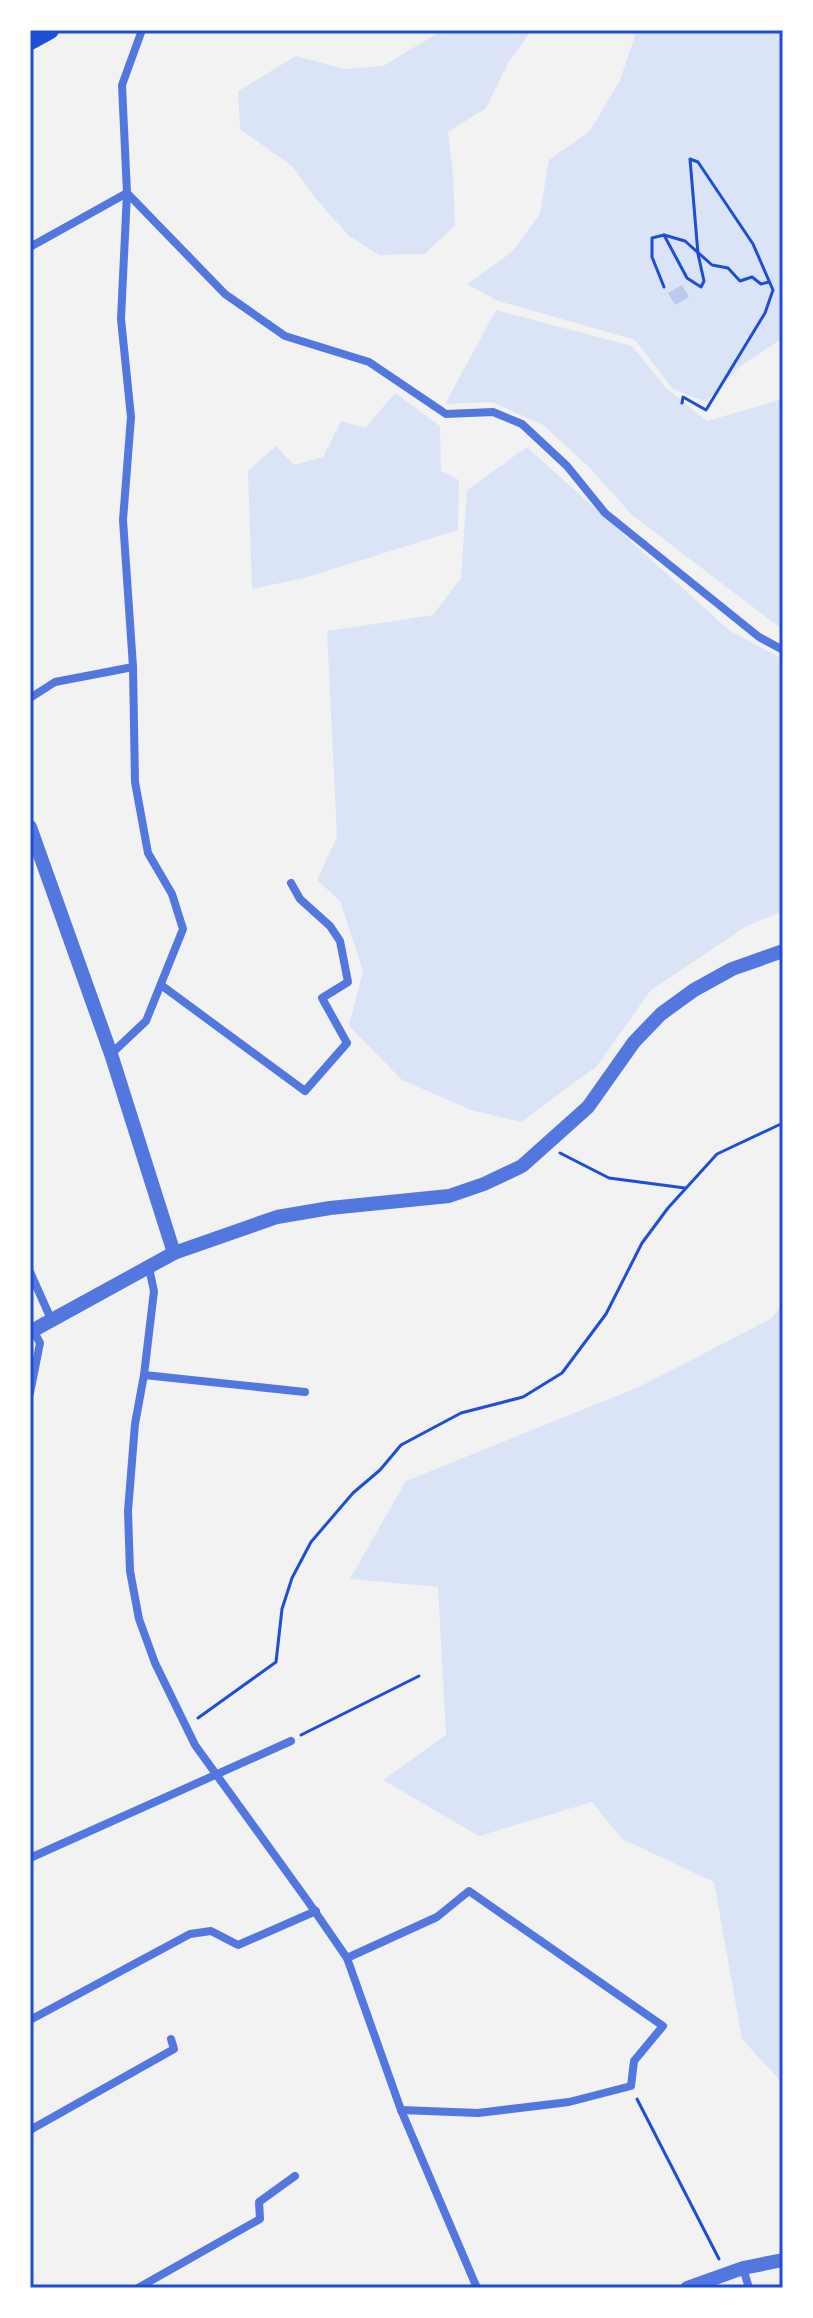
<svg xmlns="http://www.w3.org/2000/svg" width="813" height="2318" font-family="Ubuntu,sans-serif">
	<rect width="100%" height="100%" fill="#f2f2f2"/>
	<g fill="#dbe4f7">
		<polygon points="443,30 532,30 509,61 486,108 448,132 453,174 455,226 424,254 379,255 348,235 316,199 292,166 240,129 238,91 296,56 344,69 383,66"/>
		<polygon points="637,30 783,30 783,208 781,212 783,338 739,367 706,402 673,389 635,340 498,301 467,284 512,252 540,214 549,160 590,131 620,80"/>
		<polygon points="496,310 632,346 666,388 707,421 783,399 783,630 632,515 590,468 543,425 492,402 445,404"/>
		<polygon points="395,393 440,426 441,471 459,480 458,530 304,578 252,589 248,471 276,446 294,465 323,457 341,421 365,428"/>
		<polygon points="527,447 730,631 783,659 783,911 745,927 651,990 597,1066 521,1122 471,1110 402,1080 349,1026 363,971 340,901 317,880 337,837 327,631 433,615 461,578 467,490"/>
		<polygon points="783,1303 783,2084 742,2039 714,1882 622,1839 592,1802 479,1836 383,1780 446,1735 438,1587 350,1579 406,1481 639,1387 772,1318"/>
	</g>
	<polygon fill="#bdc9ec" points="682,285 689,297 675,305 668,293"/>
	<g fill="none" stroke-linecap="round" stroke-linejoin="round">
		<g stroke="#1d4ed8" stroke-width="3">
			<polyline points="664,235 685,241 712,265 728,268 740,281 752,277 761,284 769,282"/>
			<polyline points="664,287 652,257 652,238 664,235 687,278 701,287 704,281 698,254 690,159 698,162 753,244 773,290 765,313 706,410 683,397 682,403"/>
			<polyline points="560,1153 609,1178 685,1188"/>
			<polyline points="198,1718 276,1662 282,1609 292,1578 311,1542 353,1493 380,1470 401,1445 461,1413 523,1397 562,1373 606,1314 642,1243 668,1208 717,1154 783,1123"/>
			<polyline points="301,1735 419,1676"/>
			<polyline points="637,2099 719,2259"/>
		</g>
		<g stroke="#5277de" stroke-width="8">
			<polyline points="127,193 225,294 285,336 369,362 446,414 493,412 522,424 567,466 605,513 759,637 783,650"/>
			<polyline points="30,247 127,193"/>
			<polyline points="30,698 55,682 133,667"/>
			<polyline points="161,985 305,1091 347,1043 322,998 348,982 340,941 330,926 300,899 291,883"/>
			<polyline points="111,1054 146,1021 183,929 172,894 148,853 135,782 133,667 123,520 131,417 121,319 127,193 122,85 142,30"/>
			<polyline points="149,1268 154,1291 144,1375 135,1424 128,1511 130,1571 139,1619 155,1663 195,1745 307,1900 347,1958 401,2110 477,2288"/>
			<polyline points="30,1272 51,1319"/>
			<polyline points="144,1375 305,1392"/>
			<polyline points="30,1393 40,1343 33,1330"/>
			<polyline points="30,1858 291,1741"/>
			<polyline points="347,1958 437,1917 469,1891 663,2026 634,2061 631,2086 569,2102 478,2113 401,2110"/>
			<polyline points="30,2020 190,1934 211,1931 238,1945 316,1911"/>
			<polyline points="30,2130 174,2049 171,2039"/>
			<polyline points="743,2268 749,2288"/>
			<polyline points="138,2288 260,2219 259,2202 295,2176"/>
		</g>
		<g stroke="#5277de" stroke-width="14">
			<polyline points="30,827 111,1054 174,1253"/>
			<polyline points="30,1332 174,1253 277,1217 330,1208 449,1196 484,1184 522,1166 588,1107 634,1042 661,1014 694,990 732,969 783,951"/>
			<polyline points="687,2288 743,2268 783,2260"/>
		</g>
		<polyline stroke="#1d4ed8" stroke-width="18" points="30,41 50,30"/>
	</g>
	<rect width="813" height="2318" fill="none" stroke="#ffffff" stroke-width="64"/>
	<rect x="32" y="32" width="749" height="2254" fill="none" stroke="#1d4ed8" stroke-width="3"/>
</svg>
